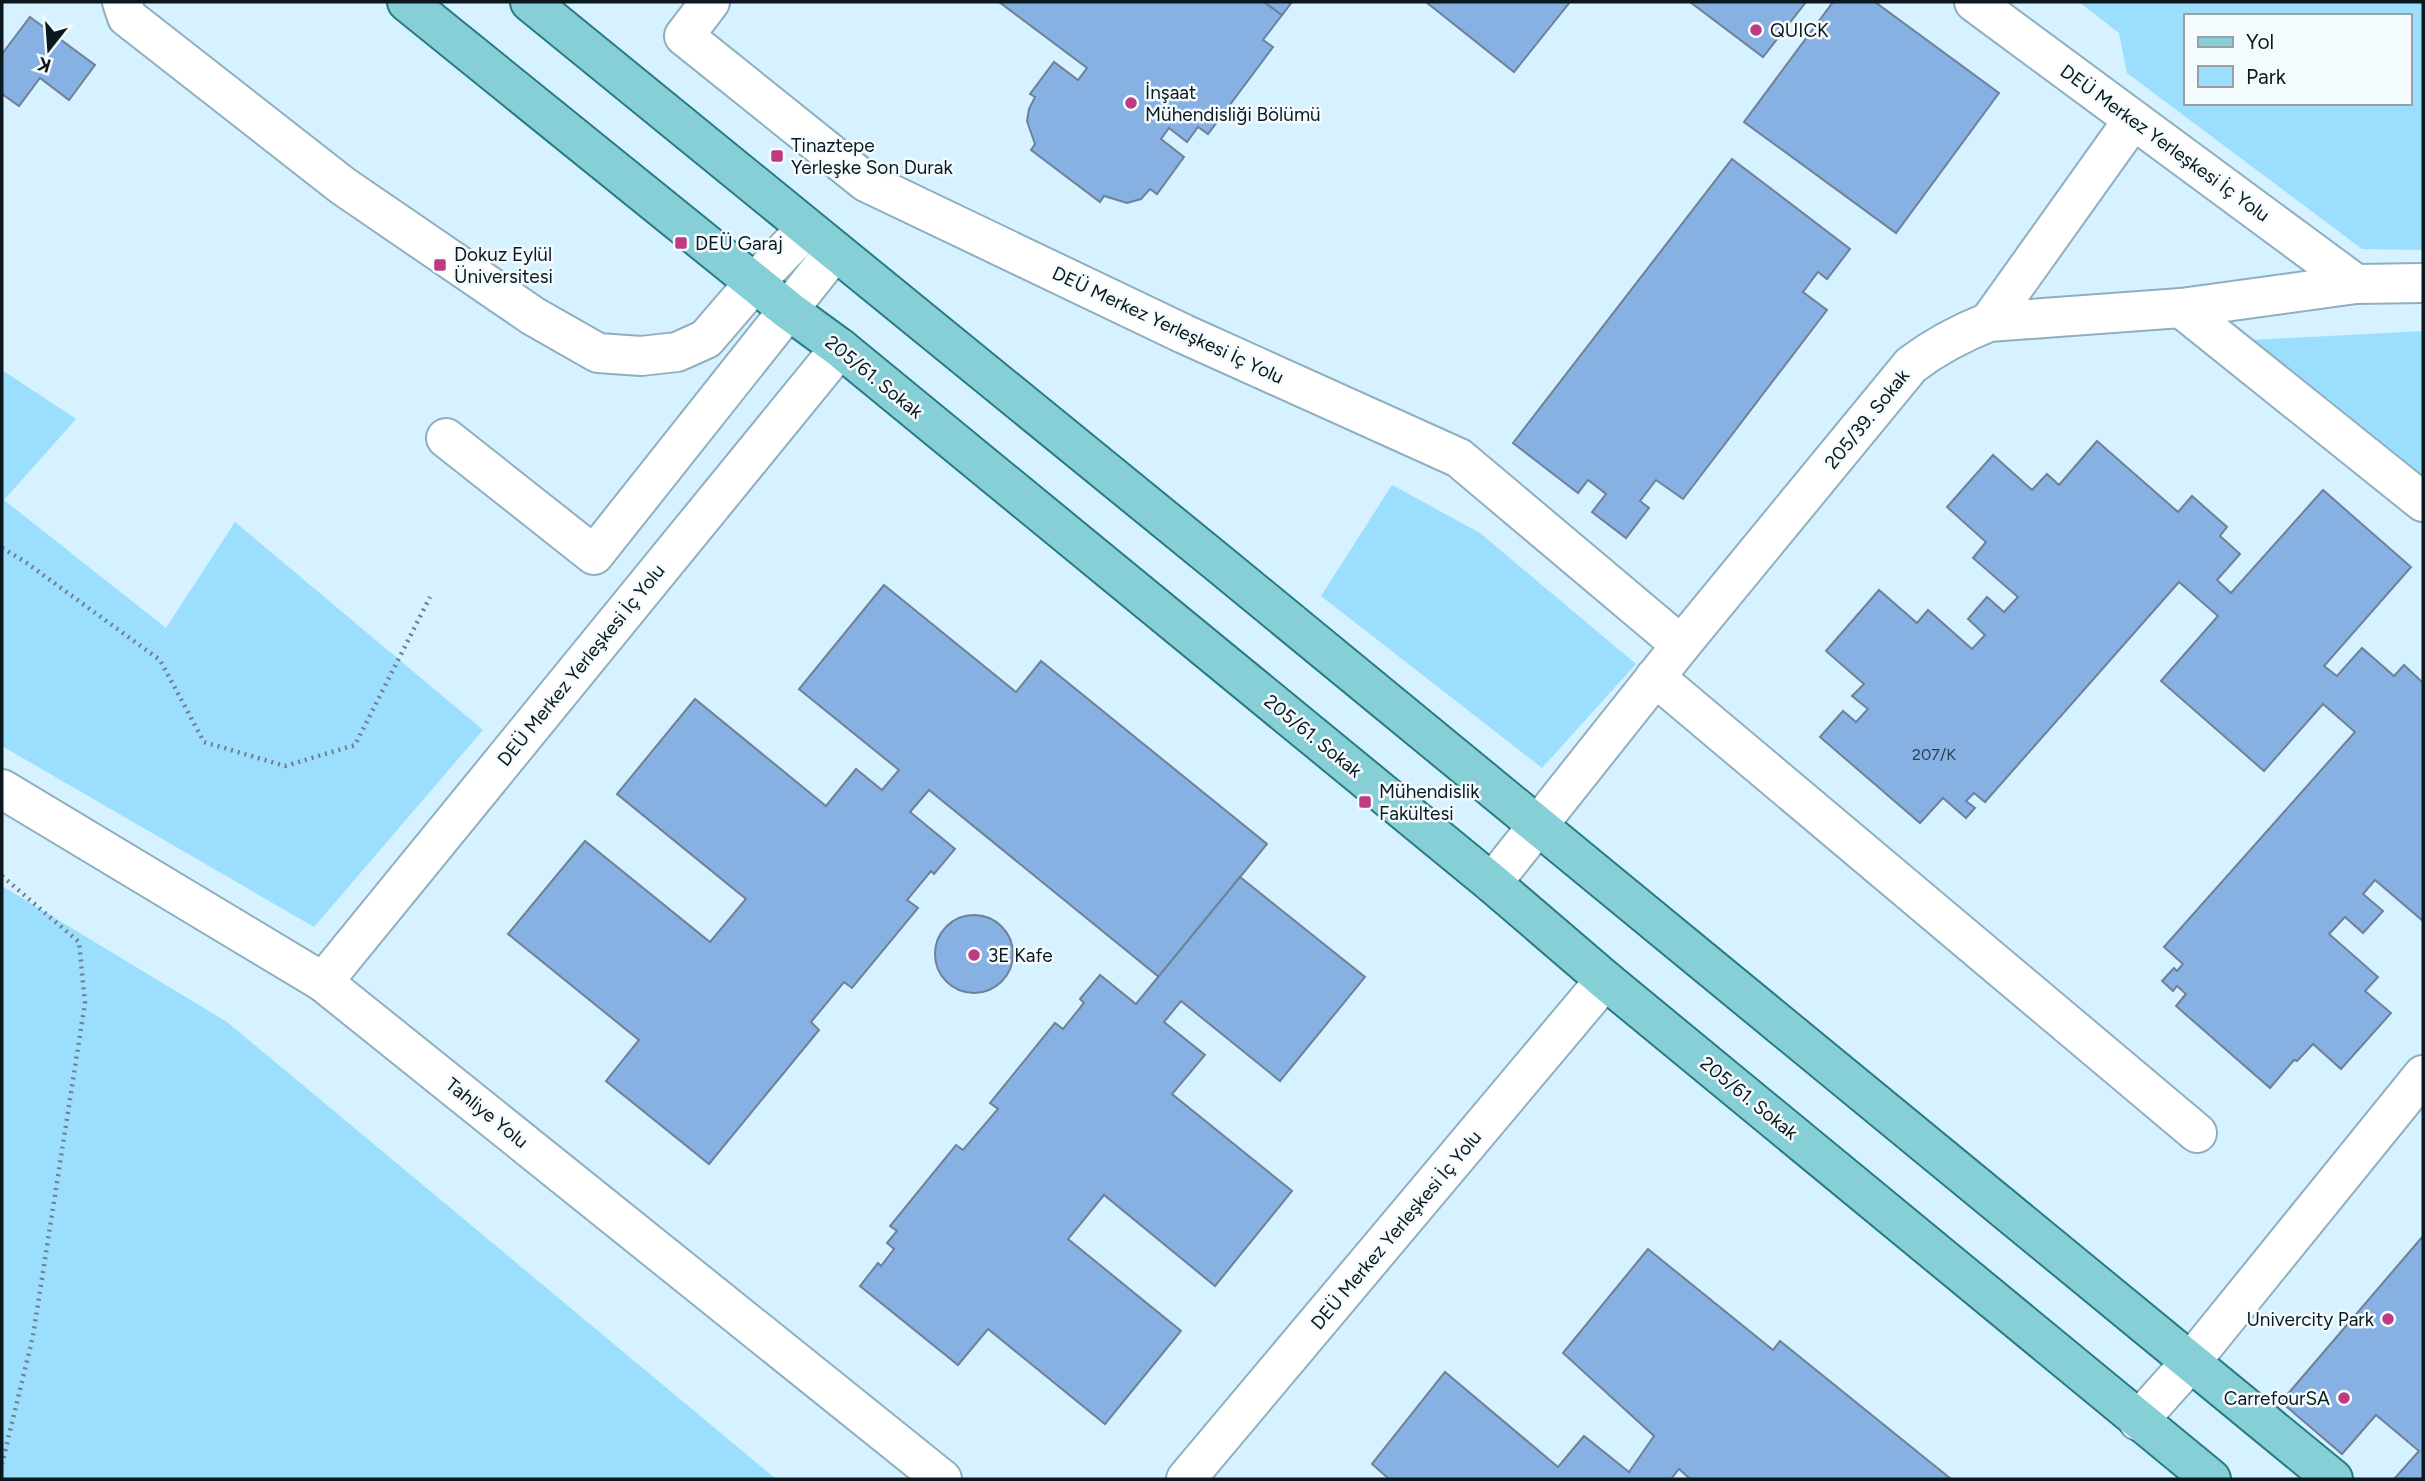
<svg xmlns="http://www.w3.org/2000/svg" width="2425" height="1481" font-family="Figtree,sans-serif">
	<rect width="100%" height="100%" fill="#d6f1ff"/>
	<g fill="#9cdefe" fill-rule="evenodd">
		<path d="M2079,2H2423V250L2362,249L2127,73L2119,33ZM2185,16H2409V103H2185Z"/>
		<polygon points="2423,331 2423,503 2212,342"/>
		<polygon points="2,370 76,419 4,500 166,628 235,522 483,730 314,927 2,746"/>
		<polygon points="1392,485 1480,533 1636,664 1542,768 1321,596"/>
		<polygon points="2,886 227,1022 776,1479 2,1479"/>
	</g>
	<g fill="#87b0e3" stroke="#6e8198" stroke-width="2">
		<polygon points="999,2 1264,2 1282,15 1263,40 1273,47 1208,134 1198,127 1187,142 1169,128 1161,139 1184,157 1157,194 1150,189 1141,199 1127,203 1104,196 1100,202 1031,150 1035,144 1027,121 1029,109 1035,97 1030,94 1054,62 1078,80 1087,68"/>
		<polygon points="1264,2 1292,2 1282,15"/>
		<polygon points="1426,2 1570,2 1514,72"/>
		<polygon points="1690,2 1806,2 1763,57"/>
		<polygon points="1833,2 1875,2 1999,93 1896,233 1744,122"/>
		<polygon points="30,17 95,65 69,100 40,78 19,106 2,94 2,54"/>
		<polygon points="1732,159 1850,249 1827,279 1818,272 1803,292 1827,310 1683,499 1656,480 1640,501 1649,508 1626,538 1592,512 1606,494 1588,480 1578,493 1513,443"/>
		<polygon points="2097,441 2178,512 2192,496 2227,527 2220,536 2240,554 2217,580 2231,593 2323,490 2411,567 2324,666 2337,676 2362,648 2394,676 2404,665 2423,683 2423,921 2375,880 2363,894 2383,911 2363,933 2345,917 2329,934 2378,977 2365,991 2391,1013 2341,1069 2313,1044 2297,1061 2294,1060 2270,1088 2176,1006 2186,994 2177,986 2173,991 2162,981 2174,968 2177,971 2183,964 2164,947 2355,732 2323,704 2264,771 2161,681 2218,616 2179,582 1985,802 1974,793 1966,801 1975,808 1966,818 1943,798 1920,823 1820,737 1843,711 1856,722 1868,709 1852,696 1864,684 1826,651 1879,590 1917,623 1928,610 1972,649 1985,635 1968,619 1987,597 2004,612 2018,597 1973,558 1986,542 1947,507 1993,455 2032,490 2047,474 2059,485"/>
		<polygon points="884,585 1016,692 1041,661 1267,844 1159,977 929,790 910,812 955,849 934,874 931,871 907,900 918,908 852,988 844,982 811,1022 819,1030 709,1164 606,1081 639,1040 508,934 585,841 710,942 746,899 617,794 695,699 826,806 856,769 882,790 899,770 799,689"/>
		<polygon points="1240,877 1365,977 1280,1081 1181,1001 1164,1022 1205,1055 1172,1094 1292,1191 1215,1286 1104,1195 1068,1239 1181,1331 1105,1424 988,1329 958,1365 860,1286 878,1263 881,1266 894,1249 887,1243 897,1231 890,1226 956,1145 963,1150 998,1109 990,1103 1055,1023 1063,1029 1084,1003 1080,999 1100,975 1136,1004"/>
		<circle cx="974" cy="954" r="39"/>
		<polygon points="2423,1236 2423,1479 2394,1479 2419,1451 2376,1415 2342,1454 2281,1402"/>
		<polygon points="1648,1249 1773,1350 1780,1341 1951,1479 1690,1479 1679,1469 1671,1479 1389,1479 1372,1464 1445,1372 1558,1467 1584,1436 1629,1472 1654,1436 1563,1353"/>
	</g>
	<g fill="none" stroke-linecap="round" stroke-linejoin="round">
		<g stroke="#8fafbf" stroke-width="42">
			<g id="minor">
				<polyline points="122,2 127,17 343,186 533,316 598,353 641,356 677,352 706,339 755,282 806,229"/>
				<polyline points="710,2 684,36 866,182 1184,334 1459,458 1681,645"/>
				<polyline points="1974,2 2356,284"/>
				<polyline points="2181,308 2423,502"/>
				<polyline points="1989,322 2133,120"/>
				<polyline points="446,438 594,555 835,251"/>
				<polyline points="1655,677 2197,1133"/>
				<polyline points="2,789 323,982 942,1479"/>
				<path d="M1492,883L1681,645L1911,365C1936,346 1961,333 1989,322L2181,308L2356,284L2423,283"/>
				<polyline points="323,982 840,348"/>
				<polyline points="2138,1421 2189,1364 2423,1075"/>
				<polyline points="1186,1479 1605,980"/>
			</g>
		</g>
		<g stroke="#287a84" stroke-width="42">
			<g id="major">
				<polyline points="407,2 788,310 840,348 1492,883 1605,980 2211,1479"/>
				<polyline points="530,2 1222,566 2333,1479"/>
			</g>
		</g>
		<g stroke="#6e818b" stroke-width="4.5" stroke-dasharray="2 5" stroke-linecap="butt">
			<polyline points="2,548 24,561 160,660 204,742 285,766 355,745 430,597"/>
			<polyline points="2,876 79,942 85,1003 33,1336 2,1464"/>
		</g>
		<use href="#minor" stroke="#fff" stroke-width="38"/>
		<use href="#major" stroke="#87cfd6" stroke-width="38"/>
	</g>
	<g fill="#be3b83" stroke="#f4fbfe" stroke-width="2.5">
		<circle cx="1756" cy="30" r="7"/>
		<circle cx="1131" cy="103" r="7"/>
		<rect x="770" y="149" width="14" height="14" rx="3.5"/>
		<rect x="674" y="236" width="14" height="14" rx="3.5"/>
		<rect x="433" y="258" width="14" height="14" rx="3.5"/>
		<rect x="1358" y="795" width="14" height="14" rx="3.5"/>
		<circle cx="974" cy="955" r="7"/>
		<circle cx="2388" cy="1319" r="7"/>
		<circle cx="2344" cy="1398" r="7"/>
	</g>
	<g text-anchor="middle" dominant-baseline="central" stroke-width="5" stroke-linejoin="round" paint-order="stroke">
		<g font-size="16" fill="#2a3e4f">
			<text x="1934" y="754">207/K</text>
		</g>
		<g font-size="19" fill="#0b181e" stroke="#f4fbfe" text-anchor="start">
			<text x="1770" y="30">QUICK</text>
			<text x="1145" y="92">İnşaat<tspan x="1145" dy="22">Mühendisliği Bölümü</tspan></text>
			<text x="791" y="145">Tinaztepe<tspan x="791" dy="22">Yerleşke Son Durak</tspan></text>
			<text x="695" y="243">DEÜ Garaj</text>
			<text x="454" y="254">Dokuz Eylül<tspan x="454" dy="22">Üniversitesi</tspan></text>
			<text x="1379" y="791">Mühendislik<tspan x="1379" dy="22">Fakültesi</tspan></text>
			<text x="988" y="955">3E Kafe</text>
			<text x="2374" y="1319" text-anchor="end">Univercity Park</text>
			<text x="2330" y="1398" text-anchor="end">CarrefourSA</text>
		</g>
		<g font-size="19" fill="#0b181e" stroke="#f4fbfe">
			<text transform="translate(2165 143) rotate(36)">DEÜ Merkez Yerleşkesi İç Yolu</text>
			<text transform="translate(1168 325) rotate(25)">DEÜ Merkez Yerleşkesi İç Yolu</text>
			<text transform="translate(874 377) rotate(39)">205/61. Sokak</text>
			<text transform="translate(1867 419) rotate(-51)">205/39. Sokak</text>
			<text transform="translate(581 665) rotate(-51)">DEÜ Merkez Yerleşkesi İç Yolu</text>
			<text transform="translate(1313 736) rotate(39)">205/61. Sokak</text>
			<text transform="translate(1749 1098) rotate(39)">205/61. Sokak</text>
			<text transform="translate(487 1113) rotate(39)">Tahliye Yolu</text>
			<text transform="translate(1396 1230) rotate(-50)">DEÜ Merkez Yerleşkesi İç Yolu</text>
		</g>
	</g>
	<rect width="2425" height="1481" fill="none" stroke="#0b181e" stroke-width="7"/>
	<rect x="2184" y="14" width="228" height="91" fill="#f4fbfe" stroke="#97a0a4" stroke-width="2"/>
	<rect x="2198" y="37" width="35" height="10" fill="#87cfd6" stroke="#97a0a4" stroke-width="2"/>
	<text x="2246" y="49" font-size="21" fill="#0b181e">Yol</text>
	<rect x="2198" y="66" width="35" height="21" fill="#9cdefe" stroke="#97a0a4" stroke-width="2"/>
	<text x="2246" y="84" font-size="21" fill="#0b181e">Park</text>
	<g transform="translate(49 49) rotate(197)" stroke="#f4fbfe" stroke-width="5" paint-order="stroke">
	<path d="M0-5L12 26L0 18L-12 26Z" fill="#0b181e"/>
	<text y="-10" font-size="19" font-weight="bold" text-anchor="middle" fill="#0b181e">K</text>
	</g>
</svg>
